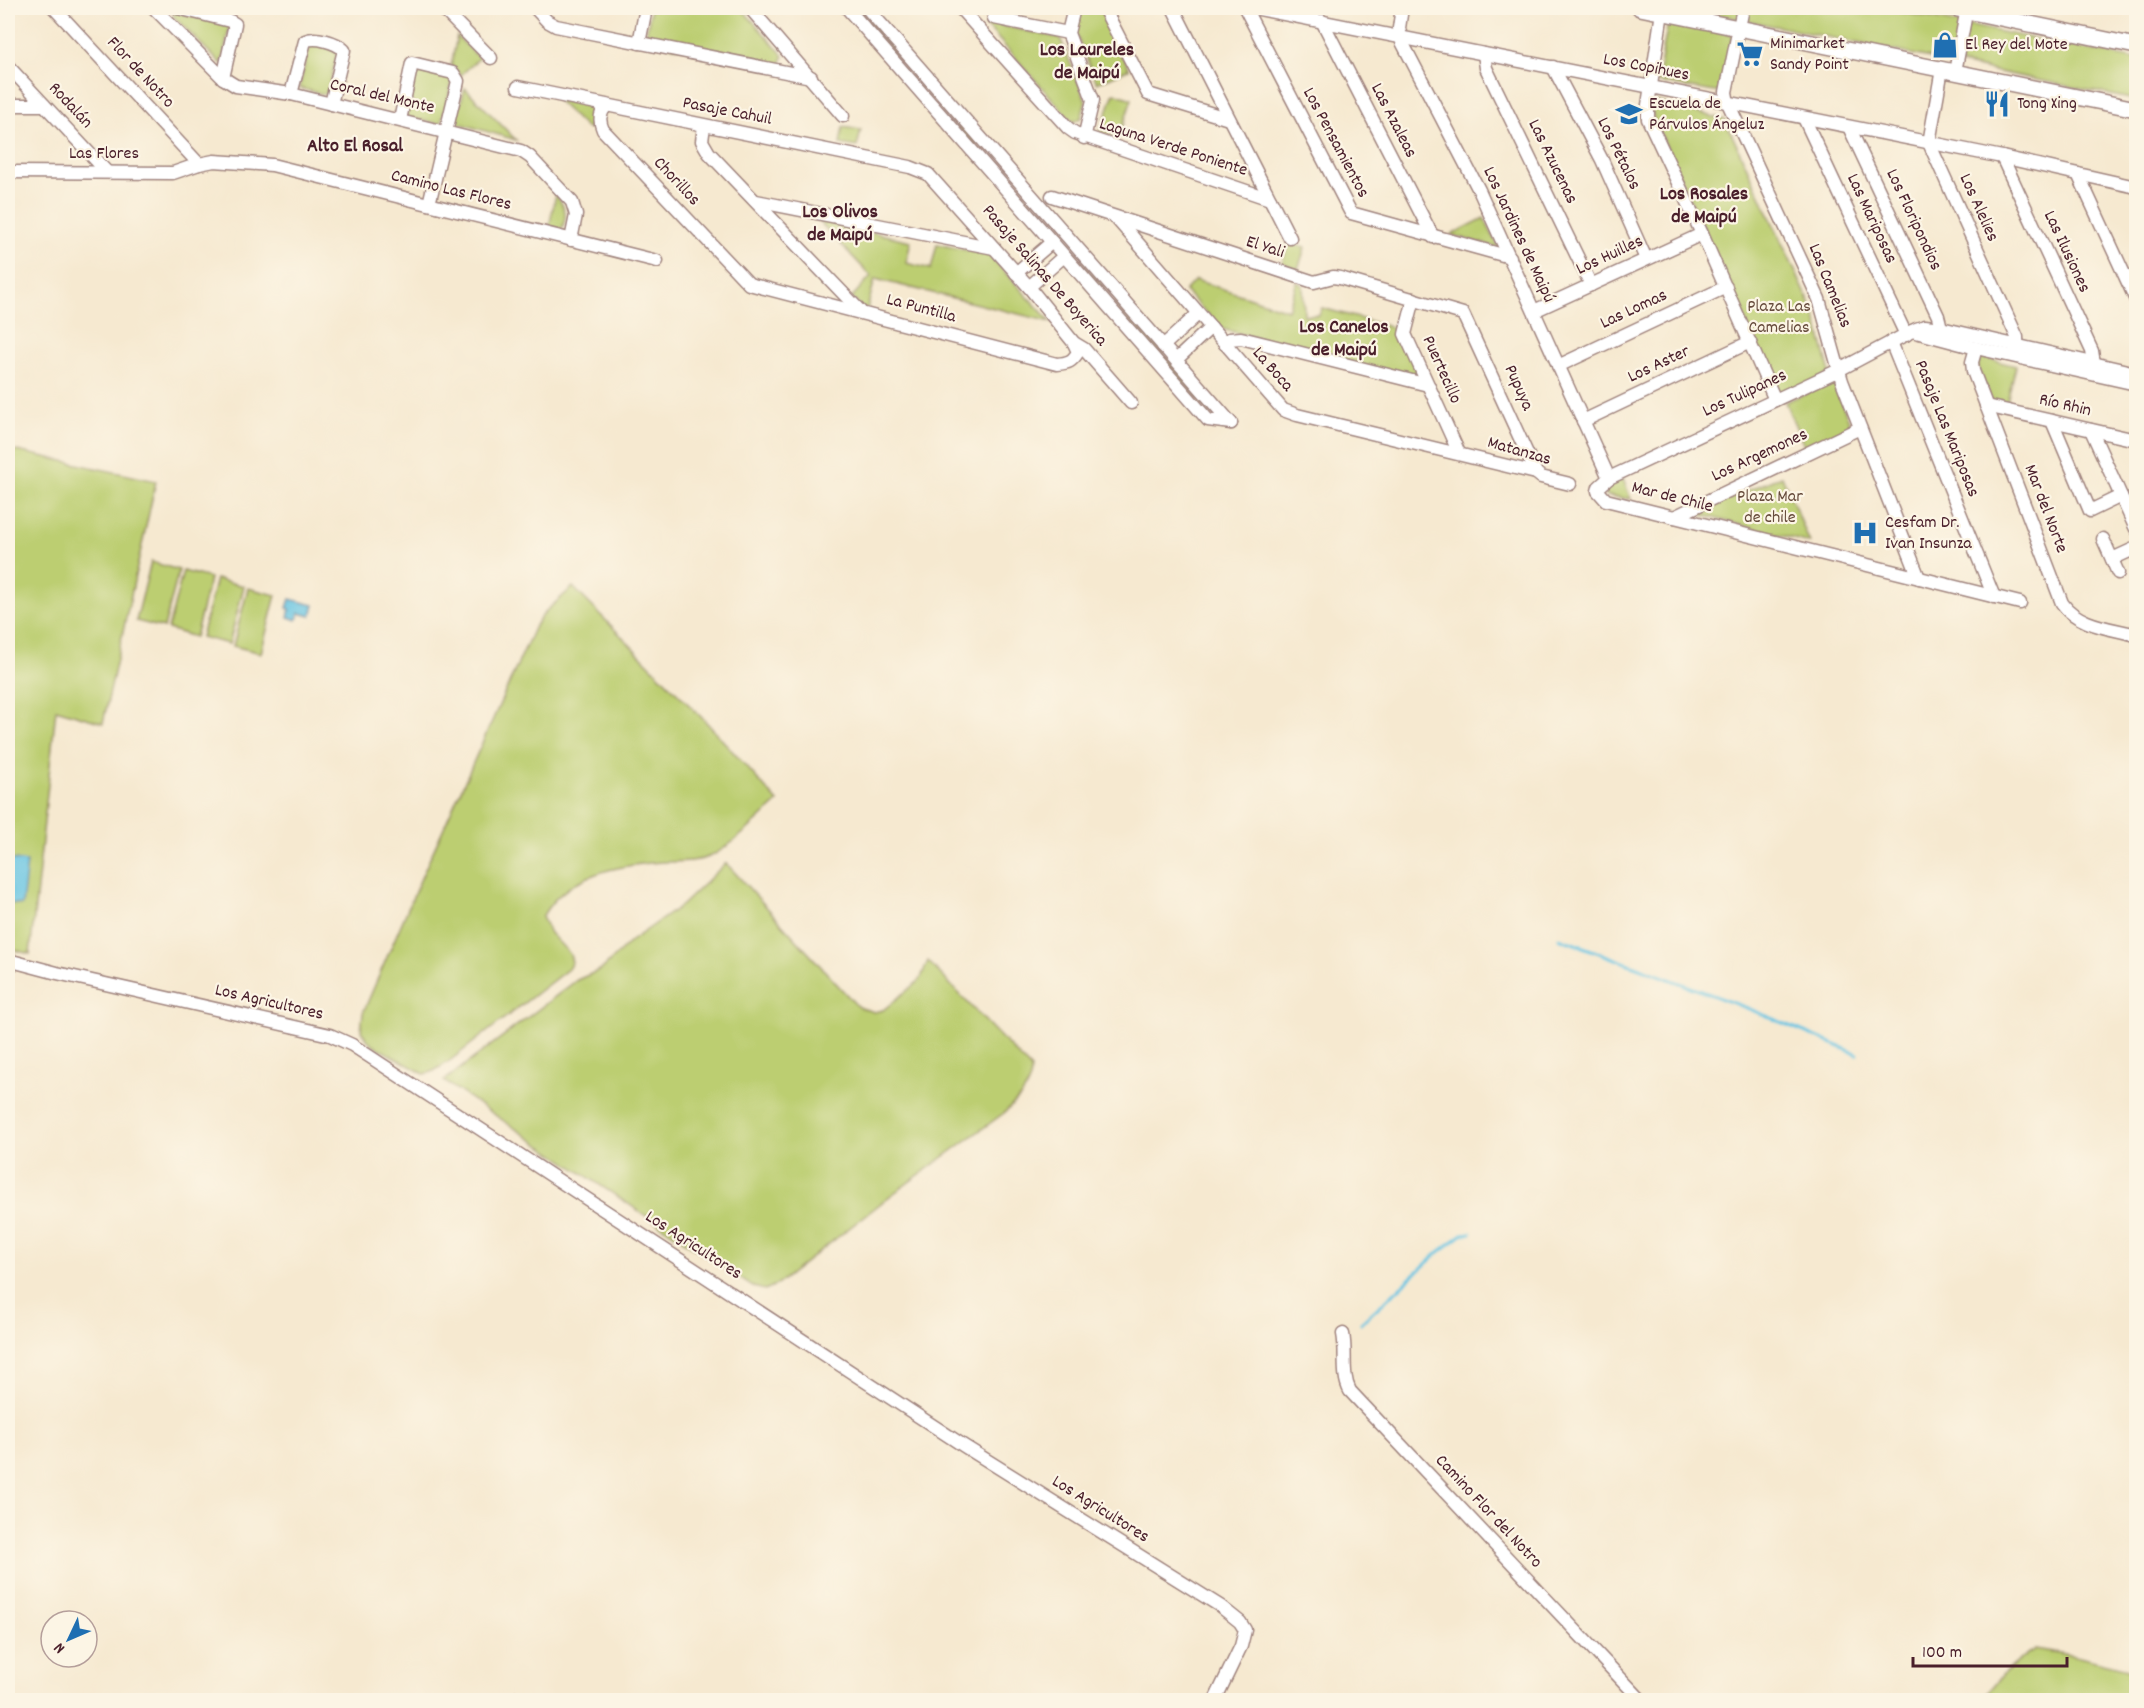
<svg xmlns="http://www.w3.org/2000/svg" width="2144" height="1708" font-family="Dekko,sans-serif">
	<rect width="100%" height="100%" fill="#fcf5e5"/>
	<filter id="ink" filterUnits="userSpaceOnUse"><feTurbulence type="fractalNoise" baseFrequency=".0167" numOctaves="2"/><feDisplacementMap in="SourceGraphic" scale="12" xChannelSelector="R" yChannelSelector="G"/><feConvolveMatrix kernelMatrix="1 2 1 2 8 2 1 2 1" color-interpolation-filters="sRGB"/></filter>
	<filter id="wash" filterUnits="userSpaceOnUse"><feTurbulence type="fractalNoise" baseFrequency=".008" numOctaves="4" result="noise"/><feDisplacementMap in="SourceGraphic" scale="24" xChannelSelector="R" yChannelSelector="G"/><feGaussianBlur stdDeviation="1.35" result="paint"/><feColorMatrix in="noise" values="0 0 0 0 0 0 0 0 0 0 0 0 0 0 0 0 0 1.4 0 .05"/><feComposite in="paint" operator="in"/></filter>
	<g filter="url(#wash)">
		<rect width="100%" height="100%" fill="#f6e9d0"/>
		<g fill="#bcce71" stroke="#83764e" stroke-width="1.5">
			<polygon points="651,8 741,8 784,56 778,67 645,41"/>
			<polygon points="853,8 859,8 979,143 975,146"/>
			<polygon points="1080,8 1100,8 1129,69 1097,83 1075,32"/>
			<polygon points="1686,8 1881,8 2136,59 2136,100"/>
			<polygon points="175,12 230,25 222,62 220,63 173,16"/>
			<polygon points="993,21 1003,26 1060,38 1086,101 1081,118 1073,122 986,25"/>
			<polygon points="1668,23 1733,34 1720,93 1657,82"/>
			<polygon points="457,36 479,58 461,75 451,66"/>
			<polygon points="310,43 338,50 327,95 299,88"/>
			<polygon points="419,69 453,79 441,124 409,118 406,115 415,72"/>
			<polygon points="465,88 516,140 455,122"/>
			<polygon points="1114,93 1132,99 1119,137 1100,131"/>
			<path d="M557,100L590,106C597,113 593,122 587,129Z"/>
			<polygon points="1655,101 1725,120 1815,314 1830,373 1781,400 1653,117 1651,106"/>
			<polygon points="843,127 861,130 857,147 840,144"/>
			<polygon points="998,166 1104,287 1100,290 994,169"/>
			<path d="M556,194C565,208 569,215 561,230L549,227Z"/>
			<polygon points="1484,218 1499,248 1451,235"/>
			<polygon points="818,220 911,241 906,263 931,269 937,244 989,255 1051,322 875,279 867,309 860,307 852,297 871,276"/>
			<polygon points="1289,242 1305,248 1298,269 1282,263"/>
			<polygon points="1195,280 1288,310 1297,282 1303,285 1304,315 1319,315 1322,308 1402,330 1417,370 1415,375 1410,377 1222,329 1185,291"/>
			<polygon points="1117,301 1217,415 1212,414 1113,304"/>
			<polygon points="1980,357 2016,366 2006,405 1995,403 1990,398 1980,373 1978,366"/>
			<polygon points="1833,382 1852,428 1805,448 1785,402"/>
			<polygon points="8,449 156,481 103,723 56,709 30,954 8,948"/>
			<polygon points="1782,476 1810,543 1698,514 1704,509"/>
			<polygon points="1623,479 1631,499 1607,496 1604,491 1607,485"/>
			<polygon points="151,562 179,570 164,628 136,621"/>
			<polygon points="183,571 210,578 195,637 168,629"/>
			<polygon points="216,579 244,586 229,644 201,637"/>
			<path d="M573,587L708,724L778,802C760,818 734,844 713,855C698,863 679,861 663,862C618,865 566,874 542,917L550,933L570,954L572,962L568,969L447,1063L432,1072L424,1074L371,1044L361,1031L363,1013L421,878L536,624L546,611Z"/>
			<polygon points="248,588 276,595 261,653 233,646"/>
			<path d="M726,863L858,1007L874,1012L883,1010L920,980L928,961L1031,1069C1032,1088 1017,1101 1004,1113L890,1196L778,1284L765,1290L753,1287L444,1081L577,980L602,969L631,941L682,905Z"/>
			<path d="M2035,1649L2071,1655L2136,1671V1700H1981C1996,1681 2014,1661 2035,1649Z"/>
		</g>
		<g fill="#65c4e3" stroke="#587287" stroke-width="1.5">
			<polygon points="290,599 314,605 311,616 299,613 297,620 288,617 290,609 287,608"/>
			<polygon points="9,859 27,862 22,905 8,903"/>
		</g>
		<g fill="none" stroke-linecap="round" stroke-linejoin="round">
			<g stroke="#65c4e3" stroke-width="3">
				<polyline points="1559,938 1747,1008 1857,1054"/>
				<polyline points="1361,1323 1439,1252 1463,1234 1471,1233"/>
			</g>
		</g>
	</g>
	<g filter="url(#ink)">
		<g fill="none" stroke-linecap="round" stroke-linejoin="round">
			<g stroke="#a0847e" stroke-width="15">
				<g id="minor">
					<polyline points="54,8 199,164"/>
					<polyline points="154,8 223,78 236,86 291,94 521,151 530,157 572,202 576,215 571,240"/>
					<polyline points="178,8 230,21 235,24 223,78"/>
					<polyline points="442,8 491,58"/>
					<polyline points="535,8 547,21 556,26 811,77"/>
					<polyline points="750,8 843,116"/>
					<polyline points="847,8 1208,420 1231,423"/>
					<polyline points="867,8 1231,423"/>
					<polyline points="960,8 1068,128 1075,133 1270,199"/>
					<polyline points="1074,8 1068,33 1093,100 1084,138"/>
					<polyline points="1104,8 1148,94 1229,119"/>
					<polyline points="1173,8 1290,238"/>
					<polyline points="1245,8 1351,213 1510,257"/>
					<polyline points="1254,8 2002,157 2136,187"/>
					<polyline points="1402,8 1399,28 1402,42 1479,190 1609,478"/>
					<polyline points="1743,8 1726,92 1728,103 1819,299 1842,381 1919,578"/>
					<polyline points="1662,12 1648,105 1648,119 1702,234 1775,400"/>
					<polyline points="994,18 1068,33"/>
					<polyline points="1322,21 1433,237"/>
					<polyline points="639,43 646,8"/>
					<polyline points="1484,54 1486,68 1591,285"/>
					<polyline points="8,66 106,171"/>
					<polyline points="1553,67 1602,160 1646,259"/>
					<polyline points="1942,69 1929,143 2017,337 2018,357"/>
					<polyline points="1955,72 1967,8"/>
					<polyline points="518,87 910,167 928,174 1029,287 1074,343 1084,349 1131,403"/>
					<path d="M291,94L305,41C315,36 336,42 344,50L331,104"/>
					<polyline points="8,105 44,105"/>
					<path d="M606,106C599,114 599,121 603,130L749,284L1057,364C1068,363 1072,362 1078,352L1074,343"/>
					<polyline points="1804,118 1906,335"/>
					<polyline points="400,120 412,63 453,73 458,81 429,204"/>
					<polyline points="704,126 702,141 709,153 860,311"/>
					<polyline points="1849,127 1938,316 1941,328"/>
					<polyline points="2002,157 2092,351 2094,363"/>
					<polyline points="8,172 173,173 199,164 214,161 272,165 657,261"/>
					<polyline points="2078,174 2136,300"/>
					<polyline points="1052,196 1314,282 1333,277 1340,278 1463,314 1536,473"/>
					<polyline points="756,201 994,248"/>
					<polyline points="1116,218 1283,410 1297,415 1536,473 1541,477 1570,484"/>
					<polyline points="1016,273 1052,242"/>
					<polyline points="1029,287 1064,256"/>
					<polyline points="1414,299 1405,334 1459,453"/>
					<polyline points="1534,311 1702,234"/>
					<polyline points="1912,331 1976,348 2136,384"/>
					<polyline points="1891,342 1994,597"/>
					<polyline points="1225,344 1229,339 1241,338 1428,385"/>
					<polyline points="1163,346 1198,314"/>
					<path d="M1976,348L1972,362L1973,371L2062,603C2078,626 2111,628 2136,635"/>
					<polyline points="1176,360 1211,327"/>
					<polyline points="1558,366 1726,287"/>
					<polyline points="1986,406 2136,440"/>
					<polyline points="1583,421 1750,342"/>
					<polyline points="2052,421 2090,511 2121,496"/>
					<polyline points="2091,430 2136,529"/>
					<polyline points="1674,517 1860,428"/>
					<polyline points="2103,539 2118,573"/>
					<polyline points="2112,559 2136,548"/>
					<polyline points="2020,603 1606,500 1598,491 1599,487 1609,478 1839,370 1916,329 1925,326 1941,328 2136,373"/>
					<polyline points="8,960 57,973 330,1035 352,1045 964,1446 1220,1606 1240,1622 1245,1630 1241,1646 1215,1700"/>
					<path d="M1343,1334C1347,1353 1341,1374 1350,1391L1641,1700"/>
					<polyline points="513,1700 517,1698"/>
				</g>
			</g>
			<g stroke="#a0847e" stroke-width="18">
				<g id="tertiary">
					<polyline points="1640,8 2136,109"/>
					<polyline points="1953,8 2136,46"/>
				</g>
			</g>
			<use href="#minor" stroke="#fff" stroke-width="12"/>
			<use href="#tertiary" stroke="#fff" stroke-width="15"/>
		</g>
	</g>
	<defs>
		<g id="shop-bare" transform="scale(2.07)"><path d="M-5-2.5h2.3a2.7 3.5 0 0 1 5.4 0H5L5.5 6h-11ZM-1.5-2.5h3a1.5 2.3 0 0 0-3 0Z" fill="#1f6fb2" stroke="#fcf5e5" stroke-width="2.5" paint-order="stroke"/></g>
		<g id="supermarket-bare" transform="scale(2.07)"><path d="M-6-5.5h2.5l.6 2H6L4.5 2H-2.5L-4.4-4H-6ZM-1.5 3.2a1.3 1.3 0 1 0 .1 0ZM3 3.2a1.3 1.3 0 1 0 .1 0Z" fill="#1f6fb2" stroke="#fcf5e5" stroke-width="2.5" paint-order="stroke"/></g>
		<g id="restaurant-bare" transform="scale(2.07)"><path d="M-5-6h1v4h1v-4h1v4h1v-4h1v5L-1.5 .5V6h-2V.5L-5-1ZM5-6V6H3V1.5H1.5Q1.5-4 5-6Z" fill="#1f6fb2" stroke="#fcf5e5" stroke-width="2.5" paint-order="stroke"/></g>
		<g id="school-bare" transform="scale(2.07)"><path d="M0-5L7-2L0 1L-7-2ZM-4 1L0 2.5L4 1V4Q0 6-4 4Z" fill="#1f6fb2" stroke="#fcf5e5" stroke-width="2.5" paint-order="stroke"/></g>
		<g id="hospital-bare" transform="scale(2.07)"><path d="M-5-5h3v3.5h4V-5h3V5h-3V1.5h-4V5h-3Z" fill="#1f6fb2" stroke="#fcf5e5" stroke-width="2.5" paint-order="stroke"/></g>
	</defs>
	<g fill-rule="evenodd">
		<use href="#shop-bare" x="1945" y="45"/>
		<use href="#supermarket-bare" x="1750" y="54"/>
		<use href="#restaurant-bare" x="1997" y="104"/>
		<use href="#school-bare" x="1629" y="114"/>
		<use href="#hospital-bare" x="1865" y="533"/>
	</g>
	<g text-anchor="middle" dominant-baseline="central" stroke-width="4.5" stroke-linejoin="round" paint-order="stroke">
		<g font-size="18" fill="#4a1f2b" stroke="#fcf5e5" text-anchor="start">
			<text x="1770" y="44">Minimarket<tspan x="1770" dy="21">Sandy Point</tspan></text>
			<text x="1965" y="45">El Rey del Mote</text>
			<text x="1649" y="104">Escuela de<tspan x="1649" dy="21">Párvulos Ángeluz</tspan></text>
			<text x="2017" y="104">Tong Xing</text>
			<text x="1885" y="523">Cesfam Dr.<tspan x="1885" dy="21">Ivan Insunza</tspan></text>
		</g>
		<g font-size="18" fill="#4a1f2b" stroke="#fcf5e5">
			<text transform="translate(1646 68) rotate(11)">Los Copihues</text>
			<text transform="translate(140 73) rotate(47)">Flor de Notro</text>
			<text transform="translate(382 97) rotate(13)">Coral del Monte</text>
			<text transform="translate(70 106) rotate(47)">Rodalán</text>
			<text transform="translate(727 112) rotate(11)">Pasaje Cahuil</text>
			<text transform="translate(1393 121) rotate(63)">Las Azaleas</text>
			<text transform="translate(1335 143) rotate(62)">Los Pensamientos</text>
			<text transform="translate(1173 148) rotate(18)">Laguna Verde Poniente</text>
			<text x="104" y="154">Las Flores</text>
			<text transform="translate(1618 154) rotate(64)">Los Pétalos</text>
			<text transform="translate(1552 162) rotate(64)">Las Azucenas</text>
			<text transform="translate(676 182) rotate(47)">Chorillos</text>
			<text transform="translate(451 191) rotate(14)">Camino Las Flores</text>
			<text transform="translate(1978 208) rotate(66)">Los Alelies</text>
			<text transform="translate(1871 219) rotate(65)">Las Mariposas</text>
			<text transform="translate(1913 220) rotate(65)">Los Floripondios</text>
			<text transform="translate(1518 235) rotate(65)">Los Jardines de Maipú</text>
			<text transform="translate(1265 248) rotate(18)">El Yali</text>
			<text transform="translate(2066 252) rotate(65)">Las Ilusiones</text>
			<text transform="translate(1610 256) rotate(-25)">Los Huilles</text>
			<text transform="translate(1044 276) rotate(49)">Pasaje Salinas De Boyerica</text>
			<text transform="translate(1829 286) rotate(68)">Las Camelias</text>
			<text transform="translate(921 309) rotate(15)">La Puntilla</text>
			<text transform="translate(1634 310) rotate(-25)">Las Lomas</text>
			<text transform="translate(1659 365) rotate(-25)">Los Aster</text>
			<text transform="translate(1272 370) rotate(49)">La Boca</text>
			<text transform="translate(1441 370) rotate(66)">Puertecillo</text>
			<text transform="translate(1518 388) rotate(66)">Pupuya</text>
			<text transform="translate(1745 394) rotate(-25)">Los Tulipanes</text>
			<text transform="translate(2065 406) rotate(13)">Río Rhin</text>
			<text transform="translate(1946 429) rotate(68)">Pasaje Las Mariposas</text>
			<text transform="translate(1519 452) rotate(16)">Matanzas</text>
			<text transform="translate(1760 456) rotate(-25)">Los Argemones</text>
			<text transform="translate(1672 498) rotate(14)">Mar de Chile</text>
			<text transform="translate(2045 509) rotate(69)">Mar del Norte</text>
			<text transform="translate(269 1003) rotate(13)">Los Agricultores</text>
			<text transform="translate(693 1246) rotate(33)">Los Agricultores</text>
			<text transform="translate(1100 1510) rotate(32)">Los Agricultores</text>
			<text transform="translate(1488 1512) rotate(47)">Camino Flor del Notro</text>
		</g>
		<g font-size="18" fill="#664b3c" stroke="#fcf5e5">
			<text x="1779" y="307">Plaza Las<tspan x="1779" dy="21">Camelias</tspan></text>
			<text x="1770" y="497">Plaza Mar<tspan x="1770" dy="21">de chile</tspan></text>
		</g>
		<g font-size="20" font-weight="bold" fill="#4a1f2b" stroke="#fcf5e5">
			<text x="1087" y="51">Los Laureles<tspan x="1087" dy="23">de Maipú</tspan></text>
			<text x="355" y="147">Alto El Rosal</text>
			<text x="1704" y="195">Los Rosales<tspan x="1704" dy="23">de Maipú</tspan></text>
			<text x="840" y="213">Los Olivos<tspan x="840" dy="23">de Maipú</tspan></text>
			<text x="1344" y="328">Los Canelos<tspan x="1344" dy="23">de Maipú</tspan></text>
		</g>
	</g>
	<rect width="2144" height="1708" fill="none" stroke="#fcf5e5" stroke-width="30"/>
	<g transform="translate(69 1639) rotate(226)"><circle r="28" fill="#fcf5e5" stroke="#b59f9b" stroke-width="1.5"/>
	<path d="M0-4.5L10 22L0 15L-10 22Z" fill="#1f6fb2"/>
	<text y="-9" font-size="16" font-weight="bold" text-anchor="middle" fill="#4a1f2b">N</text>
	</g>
	<path d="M1913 1657v9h154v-9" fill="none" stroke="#4a1f2b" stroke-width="3"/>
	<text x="1922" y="1657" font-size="18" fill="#4a1f2b" stroke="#fcf5e5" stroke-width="4.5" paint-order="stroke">100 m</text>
</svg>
